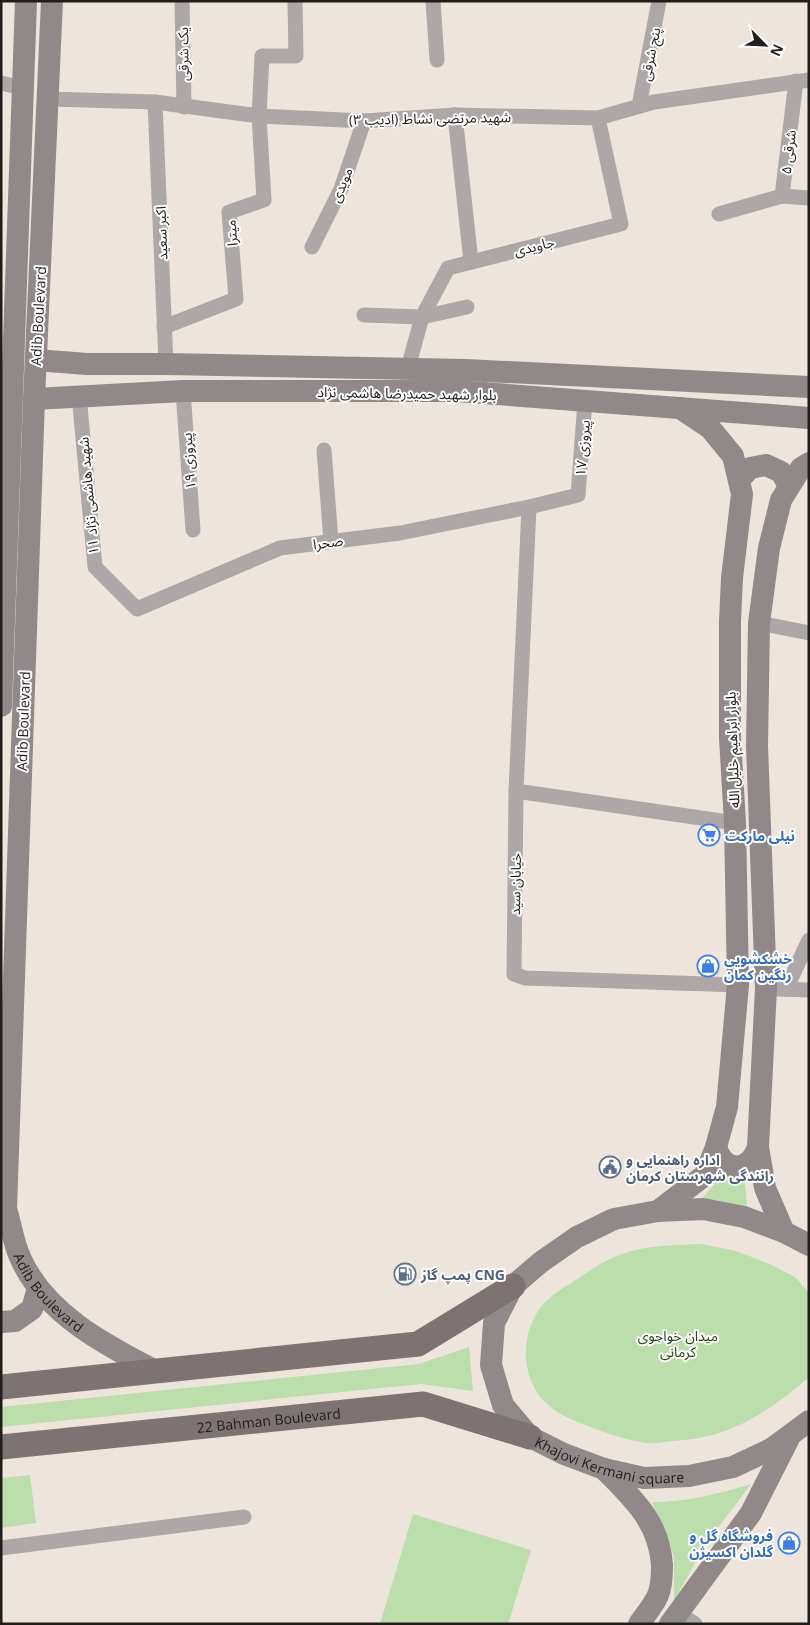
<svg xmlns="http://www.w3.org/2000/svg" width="810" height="1625" font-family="'Open Sans','Noto Sans Arabic',sans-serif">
	<rect width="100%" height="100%" fill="#ede5dc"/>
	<g fill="#bbdeac">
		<polygon points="724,1168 746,1172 745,1185 748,1213 698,1203 719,1179"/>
		<path d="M701,1244L736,1251L770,1264L795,1277L809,1293V1375L807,1379C764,1415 730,1438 672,1441C664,1442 654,1444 646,1443C626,1440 606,1433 588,1426C567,1418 544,1408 534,1387C521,1362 524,1331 540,1308C549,1296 566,1286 579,1278C593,1268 609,1258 625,1253C649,1245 676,1245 701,1244Z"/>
		<polygon points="469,1347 473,1391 421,1384 1,1427 1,1407 419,1364"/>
		<polygon points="30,1475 36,1523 1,1528 1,1478"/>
		<path d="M751,1484L705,1545L674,1601V1558L670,1544L652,1502C687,1502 718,1494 751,1484Z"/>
		<polygon points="413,1514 531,1550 508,1624 380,1624"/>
	</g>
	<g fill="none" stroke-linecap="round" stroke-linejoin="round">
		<g stroke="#ada7a8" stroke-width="15">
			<polyline points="182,1 184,107"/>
			<polyline points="433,1 437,60"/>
			<polyline points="796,81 782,196 809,198"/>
			<polyline points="1,83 23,88"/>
			<polyline points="48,99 155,102 259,116 364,121 455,115 598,118 654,102 809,80"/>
			<polyline points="155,102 166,364"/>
			<polyline points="639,106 659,1"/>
			<polyline points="455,115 471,262"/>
			<polyline points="719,214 782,196"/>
			<polyline points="312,247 341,189 364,121"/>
			<polyline points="364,315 422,317 467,307"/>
			<polyline points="164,327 236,299 229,212 264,200 259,116 262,56 296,56 295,1"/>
			<polyline points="408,368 422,317 448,268 621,224 598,118"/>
			<polyline points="183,391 193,530"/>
			<polyline points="79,395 95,567 137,609 280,548 400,533 529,507 578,495 585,401"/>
			<polyline points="324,450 331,541"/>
			<polyline points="529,507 516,791 514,974 525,978 738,985"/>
			<polyline points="759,623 809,633"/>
			<polyline points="516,791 735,823"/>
			<polyline points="778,989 809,990"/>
			<polyline points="786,989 809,940"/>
			<polyline points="1,1548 244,1517"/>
			<polyline points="689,1620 695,1624"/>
		</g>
		<g stroke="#918989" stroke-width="22">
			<path id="s1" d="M52,1L34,399L6,1209C11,1224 13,1242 20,1257C44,1313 105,1345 156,1371"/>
			<polyline points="36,360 87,364 166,364 466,370 809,387"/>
			<polyline points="34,399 183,391 457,391 809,418"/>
			<polyline points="739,480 750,468 766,465 781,472 789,486"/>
			<polyline points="1,706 26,1"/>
			<path d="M716,1147C724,1173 749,1173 758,1147"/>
			<polyline points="658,1211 705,1175 716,1147 727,1107 738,985 735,823 730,738 730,621 732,578 742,494 733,456 710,428 680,408"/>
			<polyline points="784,1232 765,1188 758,1147 766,988 757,746 759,623 769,548 781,500 801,468 809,463"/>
			<path id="s2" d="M809,1245L784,1232L744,1217L703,1209L658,1211L614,1219L577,1237L541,1262L513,1286L494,1323L491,1365L503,1405L530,1437L564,1454L604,1469L644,1478L689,1476L733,1467L771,1449L809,1421"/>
			<polyline points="1,1322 15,1321 32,1309 38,1288"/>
			<path d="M604,1469C633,1499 659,1521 662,1565C662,1574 662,1586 658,1595C654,1605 645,1615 639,1624"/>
			<polyline points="670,1624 751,1513 789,1438"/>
		</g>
		<g stroke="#7d7373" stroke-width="25">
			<polyline points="1,1387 418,1344 513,1286"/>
			<path id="s3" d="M1,1447L423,1404L530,1437"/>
		</g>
	</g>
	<defs>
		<g id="supermarket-ring" transform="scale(1.125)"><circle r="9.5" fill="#fff" stroke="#3f7fe0" stroke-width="1.5"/><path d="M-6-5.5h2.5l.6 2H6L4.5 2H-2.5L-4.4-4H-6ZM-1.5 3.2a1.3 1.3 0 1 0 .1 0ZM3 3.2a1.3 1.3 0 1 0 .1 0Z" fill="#3f7fe0"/></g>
		<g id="shop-ring" transform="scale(1.125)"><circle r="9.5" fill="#fff" stroke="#3f7fe0" stroke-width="1.5"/><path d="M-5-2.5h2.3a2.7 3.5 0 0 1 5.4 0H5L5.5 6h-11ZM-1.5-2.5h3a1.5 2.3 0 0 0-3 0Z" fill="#3f7fe0"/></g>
		<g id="civic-ring" transform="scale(1.125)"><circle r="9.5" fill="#fff" stroke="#5c6f8a" stroke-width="1.5"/><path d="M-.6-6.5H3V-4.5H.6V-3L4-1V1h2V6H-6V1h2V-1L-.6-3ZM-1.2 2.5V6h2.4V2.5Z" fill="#5c6f8a"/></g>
		<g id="fuel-ring" transform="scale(1.125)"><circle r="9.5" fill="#fff" stroke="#5c6f8a" stroke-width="1.5"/><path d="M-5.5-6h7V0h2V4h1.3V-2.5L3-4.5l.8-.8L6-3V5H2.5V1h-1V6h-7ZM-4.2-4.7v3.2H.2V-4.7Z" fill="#5c6f8a"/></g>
	</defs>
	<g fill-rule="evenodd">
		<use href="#supermarket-ring" x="709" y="835"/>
		<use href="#shop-ring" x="708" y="966"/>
		<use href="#civic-ring" x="610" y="1167"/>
		<use href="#fuel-ring" x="405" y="1274"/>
		<use href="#shop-ring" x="789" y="1543"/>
	</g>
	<g text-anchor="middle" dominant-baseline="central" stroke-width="4" stroke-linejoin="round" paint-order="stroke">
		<g font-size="14" fill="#201d1a" stroke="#fff">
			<text transform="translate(183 54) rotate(-91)">یک شرقی</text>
			<text transform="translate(650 54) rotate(-79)">پنج شرقی</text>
			<text transform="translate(430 118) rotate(-1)">شهید مرتضی نشاط (ادیب ۳)</text>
			<text transform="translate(788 152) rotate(-83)">۵ شرقی</text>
			<text transform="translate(341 185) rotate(-68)">مویدی</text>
			<text transform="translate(161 233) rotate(-92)">اکبر سعید</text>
			<text transform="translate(231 233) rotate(-94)">میترا</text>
			<text transform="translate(534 246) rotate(-14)">جاویدی</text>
			<text transform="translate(38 316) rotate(-87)">Adib Boulevard</text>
			<text transform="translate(407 393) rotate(1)">بلوار شهید حمیدرضا هاشمی نژاد</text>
			<text transform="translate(582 448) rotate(-85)">پیروزی ۱۷</text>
			<text transform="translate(188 461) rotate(-94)">پیروزی ۱۹</text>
			<text transform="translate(88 496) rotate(-95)">شهید هاشمی نژاد ۱۱</text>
			<text transform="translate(328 542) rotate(-8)">صحرا</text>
			<text transform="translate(23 721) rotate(-88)">Adib Boulevard</text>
			<text transform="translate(732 750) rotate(-92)">بلوار ابراهیم خلیل الله</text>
			<text transform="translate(515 884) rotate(-89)">خیابان سید</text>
			<text stroke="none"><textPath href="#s1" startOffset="1305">Adib Boulevard</textPath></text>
			<text stroke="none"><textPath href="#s3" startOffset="269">22 Bahman Boulevard</textPath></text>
			<text stroke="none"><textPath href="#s2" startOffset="576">Khajovi Kermani square</textPath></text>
		</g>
		<g font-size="14" font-weight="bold" fill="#366cbe" stroke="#fff" text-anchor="start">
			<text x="725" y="835">نیلی مارکت</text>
			<text x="724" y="958">خشکشویی<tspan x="724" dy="16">رنگین کمان</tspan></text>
			<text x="773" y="1535" text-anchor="end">فروشگاه گل و<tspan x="773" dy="16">گلدان اکسیژن</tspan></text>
		</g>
		<g font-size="14" font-weight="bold" fill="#4e5e75" stroke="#fff" text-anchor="start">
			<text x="626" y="1159">اداره راهنمایی و<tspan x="626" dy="16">رانندگی شهرستان کرمان</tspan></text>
			<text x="421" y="1274">پمپ گاز CNG</text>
		</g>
		<g font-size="14" fill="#234510" stroke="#fff">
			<text x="678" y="1335">میدان خواجوی<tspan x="678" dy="16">کرمانی</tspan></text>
		</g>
	</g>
	<rect width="810" height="1625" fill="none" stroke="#201d1a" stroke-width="5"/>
	<g transform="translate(765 45) rotate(114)" stroke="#ffffff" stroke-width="4" paint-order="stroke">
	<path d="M0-4L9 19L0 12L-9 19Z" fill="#201d1a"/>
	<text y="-8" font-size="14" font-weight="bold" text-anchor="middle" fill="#201d1a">N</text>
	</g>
</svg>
